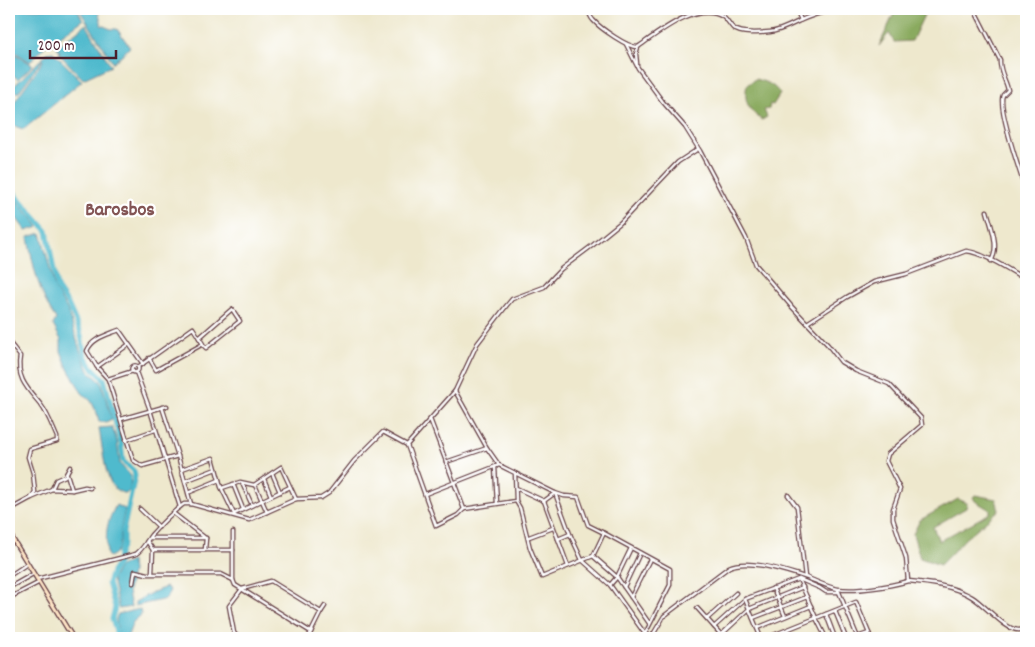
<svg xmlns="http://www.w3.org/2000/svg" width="1035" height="647" font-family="Dekko,sans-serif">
	<rect width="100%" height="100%" fill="#fff"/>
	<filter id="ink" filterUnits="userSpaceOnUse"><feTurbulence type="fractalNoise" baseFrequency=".02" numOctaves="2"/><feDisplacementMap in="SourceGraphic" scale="10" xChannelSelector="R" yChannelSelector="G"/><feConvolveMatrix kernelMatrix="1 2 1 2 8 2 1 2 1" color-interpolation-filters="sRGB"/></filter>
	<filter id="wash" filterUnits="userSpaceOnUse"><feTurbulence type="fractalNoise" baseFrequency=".0096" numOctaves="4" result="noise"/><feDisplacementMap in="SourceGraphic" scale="20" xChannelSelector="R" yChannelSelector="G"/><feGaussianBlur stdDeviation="1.12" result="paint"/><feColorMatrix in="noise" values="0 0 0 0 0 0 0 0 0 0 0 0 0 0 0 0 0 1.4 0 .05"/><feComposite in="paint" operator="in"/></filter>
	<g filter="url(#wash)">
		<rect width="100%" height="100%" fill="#eee8cd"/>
		<g fill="#8aaa5e" stroke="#6a6444">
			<polygon points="896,9 920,9 924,15 912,41 894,42 889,33 879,46"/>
			<path d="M755,79C766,82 774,84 780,94L773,105L770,104L769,109L764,110L767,117L762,120C749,111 743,101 747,85Z"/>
			<polygon points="975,495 996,499 999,510 966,538 940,565 920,558 913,534 920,520 958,499 967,503 966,508 933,527 939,541 990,513 990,510 975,501 973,497"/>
		</g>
		<g fill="#50bacd" stroke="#4d6c7c">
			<polygon points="9,9 77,9 83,20 55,40 50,41 30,62 9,48"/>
			<path d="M79,9H98C98,15 102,19 101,25L111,29H117L130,47L113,63Z"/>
			<polygon points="86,24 111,66 83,79 59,54 60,52 57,47"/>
			<polygon points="9,50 33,65 18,79 9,72"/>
			<path d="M53,52L82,81L24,129C15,127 11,125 9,116L15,101L43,61L42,59L47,53Z"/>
			<polygon points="40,60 42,60 18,93 12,88"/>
			<path d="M9,189C16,203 30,214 39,227L26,231L9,208Z"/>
			<path d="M41,233L55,289L68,311L80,350L89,371L101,382L112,419L106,422H99L97,413L91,401L82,393L68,369L61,351V340L53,325L56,319C39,295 33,266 28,237Z"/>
			<path d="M112,427L117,441L120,464L131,476L130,490L126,494C120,492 114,490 111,483C104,470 102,444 99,428Z"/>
			<path d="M116,505L125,509C124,515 122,522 121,529C120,542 122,551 109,557L107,555C106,532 105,526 116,505Z"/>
			<polygon points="131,561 132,572 128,592 131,607 119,609 112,579 118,568"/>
			<polygon points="166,587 170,590 166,599 135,606 135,602 151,593"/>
			<polygon points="140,609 141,615 133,622 127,638 119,638 116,619 118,614"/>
		</g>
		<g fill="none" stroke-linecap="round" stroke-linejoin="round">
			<polyline stroke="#50bacd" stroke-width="5" points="9,181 16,195 47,231 57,288 68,304 80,331 85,356 92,367 104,379 121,443 123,461 134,471 135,476 123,531 123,544 119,554 118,563 112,572 108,583 115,607 112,619 116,631 116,638"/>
		</g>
	</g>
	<g filter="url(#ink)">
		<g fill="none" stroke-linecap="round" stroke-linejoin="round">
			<g stroke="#633d43" stroke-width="5">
				<g id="street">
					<path d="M588,9C589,13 590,17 593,20C600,28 628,48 638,47C658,33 698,0 723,16C727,19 729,24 733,28C741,35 760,33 770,32C780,31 789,26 799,21C810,16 823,12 835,9"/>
					<polyline points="796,9 801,20"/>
					<polyline points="882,9 892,12 899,9"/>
					<path d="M974,9L1000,60C999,71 1006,80 1008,90L1003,95C997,107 1021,175 1026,191"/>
					<path d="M626,44L638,68L663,102L685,127L700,151L746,238L756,265L792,307L828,345L841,362L856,371L889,384L921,418L922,425L888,454L886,461L900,489L893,509V519L906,558L908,581C929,583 954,586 972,597C984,604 1006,631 1019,630C1022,630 1024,629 1026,628"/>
					<polyline points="637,64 636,54 638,47"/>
					<path d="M987,211C991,226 1000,247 991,261"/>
					<path d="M807,323L847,297L874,282L906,274L966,251C981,252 1012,271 1026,280"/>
					<polyline points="199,338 232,309 240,321 206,348 203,345"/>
					<path d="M9,342L20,356C16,379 28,389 41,405C48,414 52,426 57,437V441L30,449L28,457L33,473L35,492L31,498L9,510"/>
					<polyline points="128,345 97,367 108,379 133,460 142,466 178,456 162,407"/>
					<circle cx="135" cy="369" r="3.5"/>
					<path d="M97,367L87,351C92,338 107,335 119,330L143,364"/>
					<polyline points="138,367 193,328 203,344 156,370 149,358"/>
					<polyline points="136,372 150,410 180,507"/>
					<polyline points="108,379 133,371"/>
					<polyline points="121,419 167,406"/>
					<polyline points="430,419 464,509 458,515 436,526 407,445 455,391 477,344 507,305 512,299 544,287 561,269 593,245 620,223 678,162 698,149"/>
					<polyline points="126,440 155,430"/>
					<polyline points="487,448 499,465 555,493 570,534 582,560 610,585 645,634 670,585 670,569 604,533 593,556 542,577 530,548 520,508 516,501 515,473"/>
					<polyline points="178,456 191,504"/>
					<polyline points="446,462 487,448 455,391"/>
					<polyline points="495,467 497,503"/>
					<polyline points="182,469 213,458 221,487 234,514 290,487"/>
					<polyline points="272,473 280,492"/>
					<polyline points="67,474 72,490"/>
					<polyline points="264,479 271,496"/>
					<polyline points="185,481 216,469"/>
					<polyline points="242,483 252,505"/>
					<polyline points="233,484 243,509"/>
					<polyline points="255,485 267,512"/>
					<polyline points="222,488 240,482 254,485 281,467 296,499"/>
					<polyline points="516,488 544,501 568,566"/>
					<polyline points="52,489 56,480 65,476 70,467"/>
					<polyline points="190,492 219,480"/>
					<polyline points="425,494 499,465"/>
					<polyline points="788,495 797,507 805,577"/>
					<polyline points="31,498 52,489 72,490 85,487 90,488"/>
					<polyline points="544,501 555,493 564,496 578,497 588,525 604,533"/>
					<polyline points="140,509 159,527"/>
					<polyline points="464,509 516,501"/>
					<polyline points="173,513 204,537"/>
					<polyline points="529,537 553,528"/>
					<polyline points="149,538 206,538"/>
					<polyline points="558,539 570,534"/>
					<polyline points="147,541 153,550 152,573"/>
					<polyline points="153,550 233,550"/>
					<polyline points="205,550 206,538"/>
					<polyline points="593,556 617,577 649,623"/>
					<polyline points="9,576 27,564"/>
					<path d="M37,579L136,554C143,549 146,542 151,535C161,524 172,512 184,504H191L249,520L296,499L321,498L329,493L354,461L383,432L407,445"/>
					<polyline points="799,579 820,588 826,592 839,592 838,590"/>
					<polyline points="233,580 235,585 311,632"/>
					<polyline points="133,583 135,571 147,574 221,574 233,580 233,532"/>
					<polyline points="9,585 10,587 33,574"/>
					<polyline points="610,585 617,577 631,548"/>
					<polyline points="624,587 640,553"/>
					<polyline points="773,588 785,616"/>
					<polyline points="839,592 858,638"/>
					<polyline points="631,597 650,559"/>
					<polyline points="9,598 38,583"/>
					<polyline points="697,608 707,619"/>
					<polyline points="835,611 846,638"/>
					<polyline points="826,614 835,638"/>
					<polyline points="753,618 807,597"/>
					<polyline points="714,627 745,599"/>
					<polyline points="757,628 811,606"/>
					<polyline points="645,634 648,638"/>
					<polyline points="721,635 749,609 803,587"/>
					<polyline points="239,638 234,633 229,606 242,589 271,581 321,612 325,606"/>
					<polyline points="308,638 321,612"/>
					<path d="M651,638L664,616L729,567C748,558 785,571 805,577C816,581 827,587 838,589C856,592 890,586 908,581"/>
					<polyline points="724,638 707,619 736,593"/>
					<polyline points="761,638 745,599 799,579 816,618 766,638"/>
					<polyline points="826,638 816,618 856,602 871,638"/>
					<polyline points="854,638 869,633"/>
				</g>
			</g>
			<g stroke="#633d43" stroke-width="5.5">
				<polyline id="secondary" points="9,533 73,638"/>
			</g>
			<use href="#street" stroke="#fff" stroke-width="2.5"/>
			<use href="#secondary" stroke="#fee4c6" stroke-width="3"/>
		</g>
	</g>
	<g text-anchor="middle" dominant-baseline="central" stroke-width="4.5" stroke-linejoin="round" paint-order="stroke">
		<g font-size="20" font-weight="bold" fill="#825454" stroke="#fff">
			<text x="120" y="211">Barosbos</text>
		</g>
	</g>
	<rect width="1035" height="647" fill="none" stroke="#fff" stroke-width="30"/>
	<path d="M30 50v8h86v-8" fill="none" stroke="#4a1f2b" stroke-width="2.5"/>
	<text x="38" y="50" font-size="15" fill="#4a1f2b" stroke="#ffffff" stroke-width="4" paint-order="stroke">200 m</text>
</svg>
